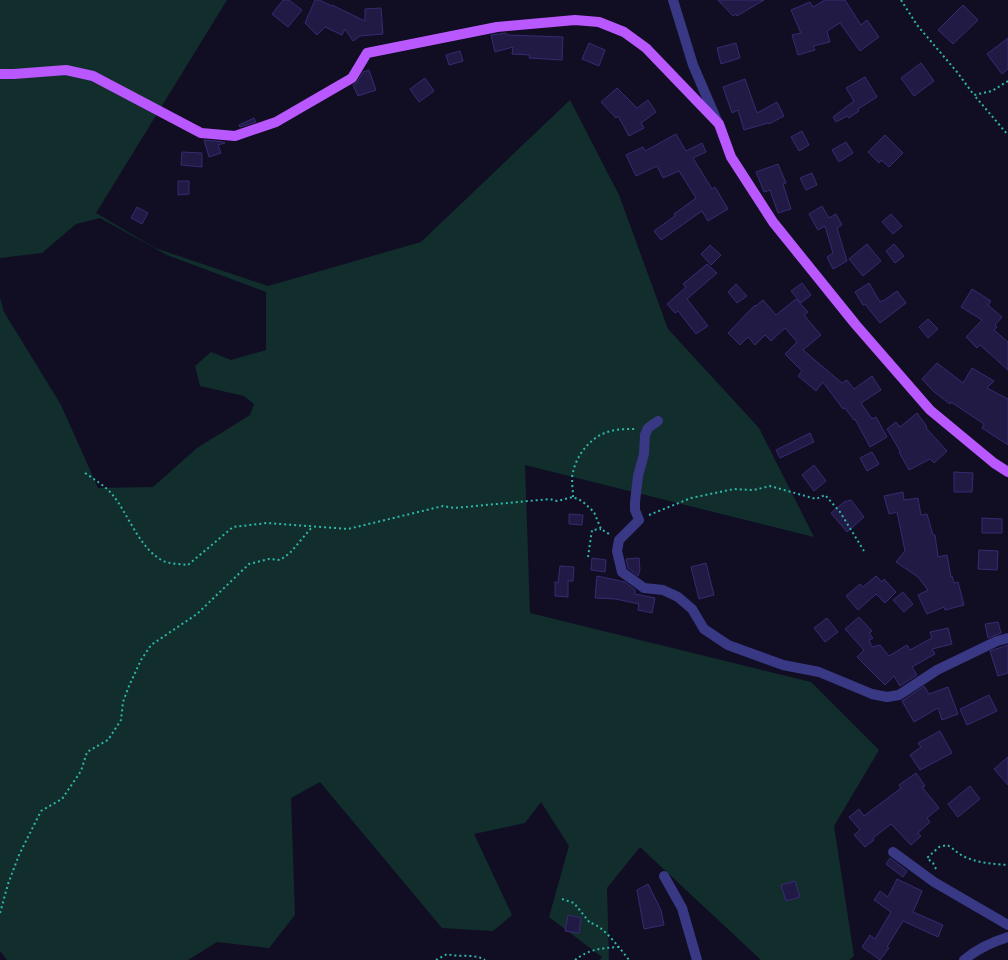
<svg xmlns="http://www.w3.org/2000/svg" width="1008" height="960" font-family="'Fira Sans',sans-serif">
	<rect width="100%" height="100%" fill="#110e24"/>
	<polygon fill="#112e2c" points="0,0 227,0 96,213 155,248 268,286 421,242 570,100 619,195 668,329 759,428 814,537 525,465 530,613 811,682 879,750 834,826 854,956 849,960 761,960 640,847 607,888 609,960 600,960 602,957 549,917 569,846 541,802 525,823 474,834 512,915 493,931 442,928 320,782 291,798 295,915 269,948 217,942 188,960 7,960 0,951 0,298 4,312 61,405 98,488 153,487 197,448 250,415 254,404 244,396 200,386 195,366 211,352 231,360 266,350 266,292 167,255 100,218 76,224 42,253 0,258"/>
	<g fill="#211a45" stroke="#372b72">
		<polygon points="283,0 289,0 302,10 288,27 272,14"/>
		<polygon points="315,0 319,0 332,6 332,5 365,21 365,9 381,8 383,34 360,36 353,41 345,29 342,35 325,27 317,35 305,23"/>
		<polygon points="718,0 764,0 737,16 736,14 733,16"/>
		<polygon points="825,0 845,0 861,25 867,20 879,37 860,51 840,23 827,31 830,42 813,46 815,50 798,55 792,35 801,33 791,10 810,2 813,7"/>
		<polygon points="963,5 978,20 953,44 938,30"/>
		<polygon points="506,33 507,35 563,37 562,60 529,58 530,55 512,54 513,47 495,52 491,35"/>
		<polygon points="1008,38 1008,69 1002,74 987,54"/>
		<polygon points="589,43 605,50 599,66 582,59"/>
		<polygon points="736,43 740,58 721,64 717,48"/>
		<polygon points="460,51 463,61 449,65 446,55"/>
		<polygon points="921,63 934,81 914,96 901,78"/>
		<polygon points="369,70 376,90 358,96 353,85 357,82 363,72"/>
		<polygon points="865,77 877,97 858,109 859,111 849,118 847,116 836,122 833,117 854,101 846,88"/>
		<polygon points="425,78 434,91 419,102 410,89"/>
		<polygon points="745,79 757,113 777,102 784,116 769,124 768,123 744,130 738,110 732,113 723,87"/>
		<polygon points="617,88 637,108 648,100 656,112 641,123 644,128 629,136 618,116 616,118 601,102"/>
		<polygon points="254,118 256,122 240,127 239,125"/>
		<polygon points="802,131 809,145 799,151 791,137"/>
		<polygon points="676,134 686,151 702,143 706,152 693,158 712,189 715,187 728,209 708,221 702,211 661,240 654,231 675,216 674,214 696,198 679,171 663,178 657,166 636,176 626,155 643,147 645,151"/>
		<polygon points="885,135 903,153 889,167 881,160 879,163 868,152"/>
		<polygon points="204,140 224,142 225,143 218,145 221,153 209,157"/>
		<polygon points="846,142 853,153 839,162 832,150"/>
		<polygon points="182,152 202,153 202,167 181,165"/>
		<polygon points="778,164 786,183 783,184 791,209 778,213 770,190 764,192 756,172"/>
		<polygon points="812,173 817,185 806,190 800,178"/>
		<polygon points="178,181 189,181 189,194 178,195"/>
		<polygon points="822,206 829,218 836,214 842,225 837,228 847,261 833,269 827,257 833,253 825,226 818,230 809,214"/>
		<polygon points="137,207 148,213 142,224 131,218"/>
		<polygon points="891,214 902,226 893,234 882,222"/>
		<polygon points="867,244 881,261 863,276 849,259"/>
		<polygon points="894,244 904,256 895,263 886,251"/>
		<polygon points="710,245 721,255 711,265 701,254"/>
		<polygon points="707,264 717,273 687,299 708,326 696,334 678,311 675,313 667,304 686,287 683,284"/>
		<polygon points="802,283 811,295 801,303 791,291"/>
		<polygon points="869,283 880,302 883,300 883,301 897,291 906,303 880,323 865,304 863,305 855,292"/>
		<polygon points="736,284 747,296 737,303 728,292"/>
		<polygon points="972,289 991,301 988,305 1002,317 995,325 997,327 994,330 1008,342 1008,370 980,345 977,348 966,337 982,320 961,307"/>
		<polygon points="796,299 808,312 804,315 821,335 803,350 842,383 847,380 854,389 872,376 881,390 861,403 872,419 876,417 887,437 870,447 855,419 854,420 845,408 843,409 823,382 816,391 798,376 802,371 785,354 797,342 785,328 771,341 765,335 755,345 748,337 740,345 728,333 755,305 756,306 763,300 776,315"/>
		<polygon points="928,319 938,329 928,338 919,327"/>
		<polygon points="937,363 963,383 972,368 994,381 987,388 1008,399 1008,445 982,428 984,424 951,402 950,404 933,391 922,379"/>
		<polygon points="917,413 927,427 926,428 947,451 934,463 930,459 909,470 899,452 900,451 887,429 896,422 900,427"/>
		<polygon points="810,433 814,442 780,458 776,450"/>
		<polygon points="872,452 879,464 867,471 860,458"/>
		<polygon points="814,465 826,481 814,491 802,475"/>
		<polygon points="954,472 973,473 972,492 954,492"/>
		<polygon points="903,492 904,500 918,498 921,515 927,514 933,535 935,535 938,557 947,555 951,577 952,576 954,583 958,582 964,605 945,610 944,607 927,614 918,595 928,590 918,577 896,562 905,551 897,512 889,514 884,496"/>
		<polygon points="851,500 864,517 847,532 831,513 844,502"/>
		<polygon points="569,514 583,515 582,525 569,524"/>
		<polygon points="982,518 1002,519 1002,533 982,533"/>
		<polygon points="979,550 998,551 997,570 978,569"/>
		<polygon points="592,558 606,560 605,572 591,570"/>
		<polygon points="639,558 640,570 638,576 628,568 626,559"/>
		<polygon points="706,563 714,595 699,599 691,567"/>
		<polygon points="560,566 574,567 573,581 568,581 568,597 555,596 555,582 558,583"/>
		<polygon points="597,576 625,582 635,590 635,594 655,598 652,613 638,610 639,604 616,599 595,598"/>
		<polygon points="876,576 882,582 884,579 896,592 885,603 876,594 858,610 846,596 860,584 863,587"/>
		<polygon points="903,592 913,604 904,612 893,600"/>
		<polygon points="859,617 872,631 869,633 873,638 869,640 872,647 880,645 889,656 907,645 910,650 932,638 930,632 948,628 952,644 932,649 935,654 912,667 917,675 900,686 894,676 885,685 857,657 864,650 845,629"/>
		<polygon points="827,618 838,632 825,642 814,628"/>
		<polygon points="998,622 1001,633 988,638 985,624"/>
		<polygon points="1008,645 1008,673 998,676 990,651"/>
		<polygon points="924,686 929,694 948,687 958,714 942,720 938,708 914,722 902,701"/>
		<polygon points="989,695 997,711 967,725 960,709"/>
		<polygon points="940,731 952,753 920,770 910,755 921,747 918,743"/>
		<polygon points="1008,757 1008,785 994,769"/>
		<polygon points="916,773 925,786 922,787 939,808 927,818 930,822 918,833 921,836 911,845 891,824 873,838 874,840 865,847 854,835 860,830 849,817 859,809 864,816 901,788 899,785"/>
		<polygon points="970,786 980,799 958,817 948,804"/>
		<polygon points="890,858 907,871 903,877 886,864"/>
		<polygon points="897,879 922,891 913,912 943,925 938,937 903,921 887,947 889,948 880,960 862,947 870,935 875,939 891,912 874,900 880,891 888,897"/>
		<polygon points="795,881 800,897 786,901 781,885"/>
		<polygon points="648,884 661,910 664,925 644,929 637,890"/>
		<polygon points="568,915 581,918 579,933 565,931"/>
	</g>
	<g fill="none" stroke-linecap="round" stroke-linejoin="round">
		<g stroke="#2db7aa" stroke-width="2" stroke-dasharray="2 3" stroke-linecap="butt">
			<polyline points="901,0 917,25 957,72 974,95"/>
			<polyline points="1008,81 992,91 974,95 1008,135"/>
			<path d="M85,473C95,480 105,486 112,494C128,513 141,553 166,562C173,564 181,564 188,565L233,527L267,523L348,529L443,506L454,508L550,499L557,501L573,497L582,501L594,512L601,529L609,534"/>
			<path d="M573,497C573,489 571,479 573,472C577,454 592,435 611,431C619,429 628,429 636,429"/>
			<polyline points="649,515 691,498 734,489 754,490 770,486 816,499 825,495 840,512 864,551"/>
			<polyline points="588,557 592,530 601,529"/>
			<path d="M936,869L933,863L927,858L939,847L947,845C953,848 957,853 963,856C976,863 994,864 1008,865"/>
			<path d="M562,899L574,903L590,923C602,924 622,951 629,960"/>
			<polyline points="0,913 8,884 19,855 41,811 62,799 81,771 87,752 108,740 121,720 123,702 129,686 141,660 151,645 197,614 249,564 269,559 280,560 290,553 312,527"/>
			<path d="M436,960L447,954C460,958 474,953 485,960"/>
			<path d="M575,960C589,949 602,948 619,947"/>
		</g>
		<g stroke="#383884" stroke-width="10">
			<polyline points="673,0 693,65 718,123"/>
			<polyline points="658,421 648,428 645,435 644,454 638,476 635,502 635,510 639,520 619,540 617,551 622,572 644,588 663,590 678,597 692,609 704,629 728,645 783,665 819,672 872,694 887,697 899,695 937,670 997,641 1008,638"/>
			<polyline points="893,852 934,882 1008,925"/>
			<polyline points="664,876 682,908 697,960"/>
			<path d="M964,960C977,949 992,942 1008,937"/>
		</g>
		<polyline stroke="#ba58ff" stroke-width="10" points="0,74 14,74 66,70 93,76 201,133 235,136 276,122 352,78 367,53 497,27 575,20 599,22 624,32 646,48 719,124 731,157 773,222 856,325 930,410 994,463 1008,472"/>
	</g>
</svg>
